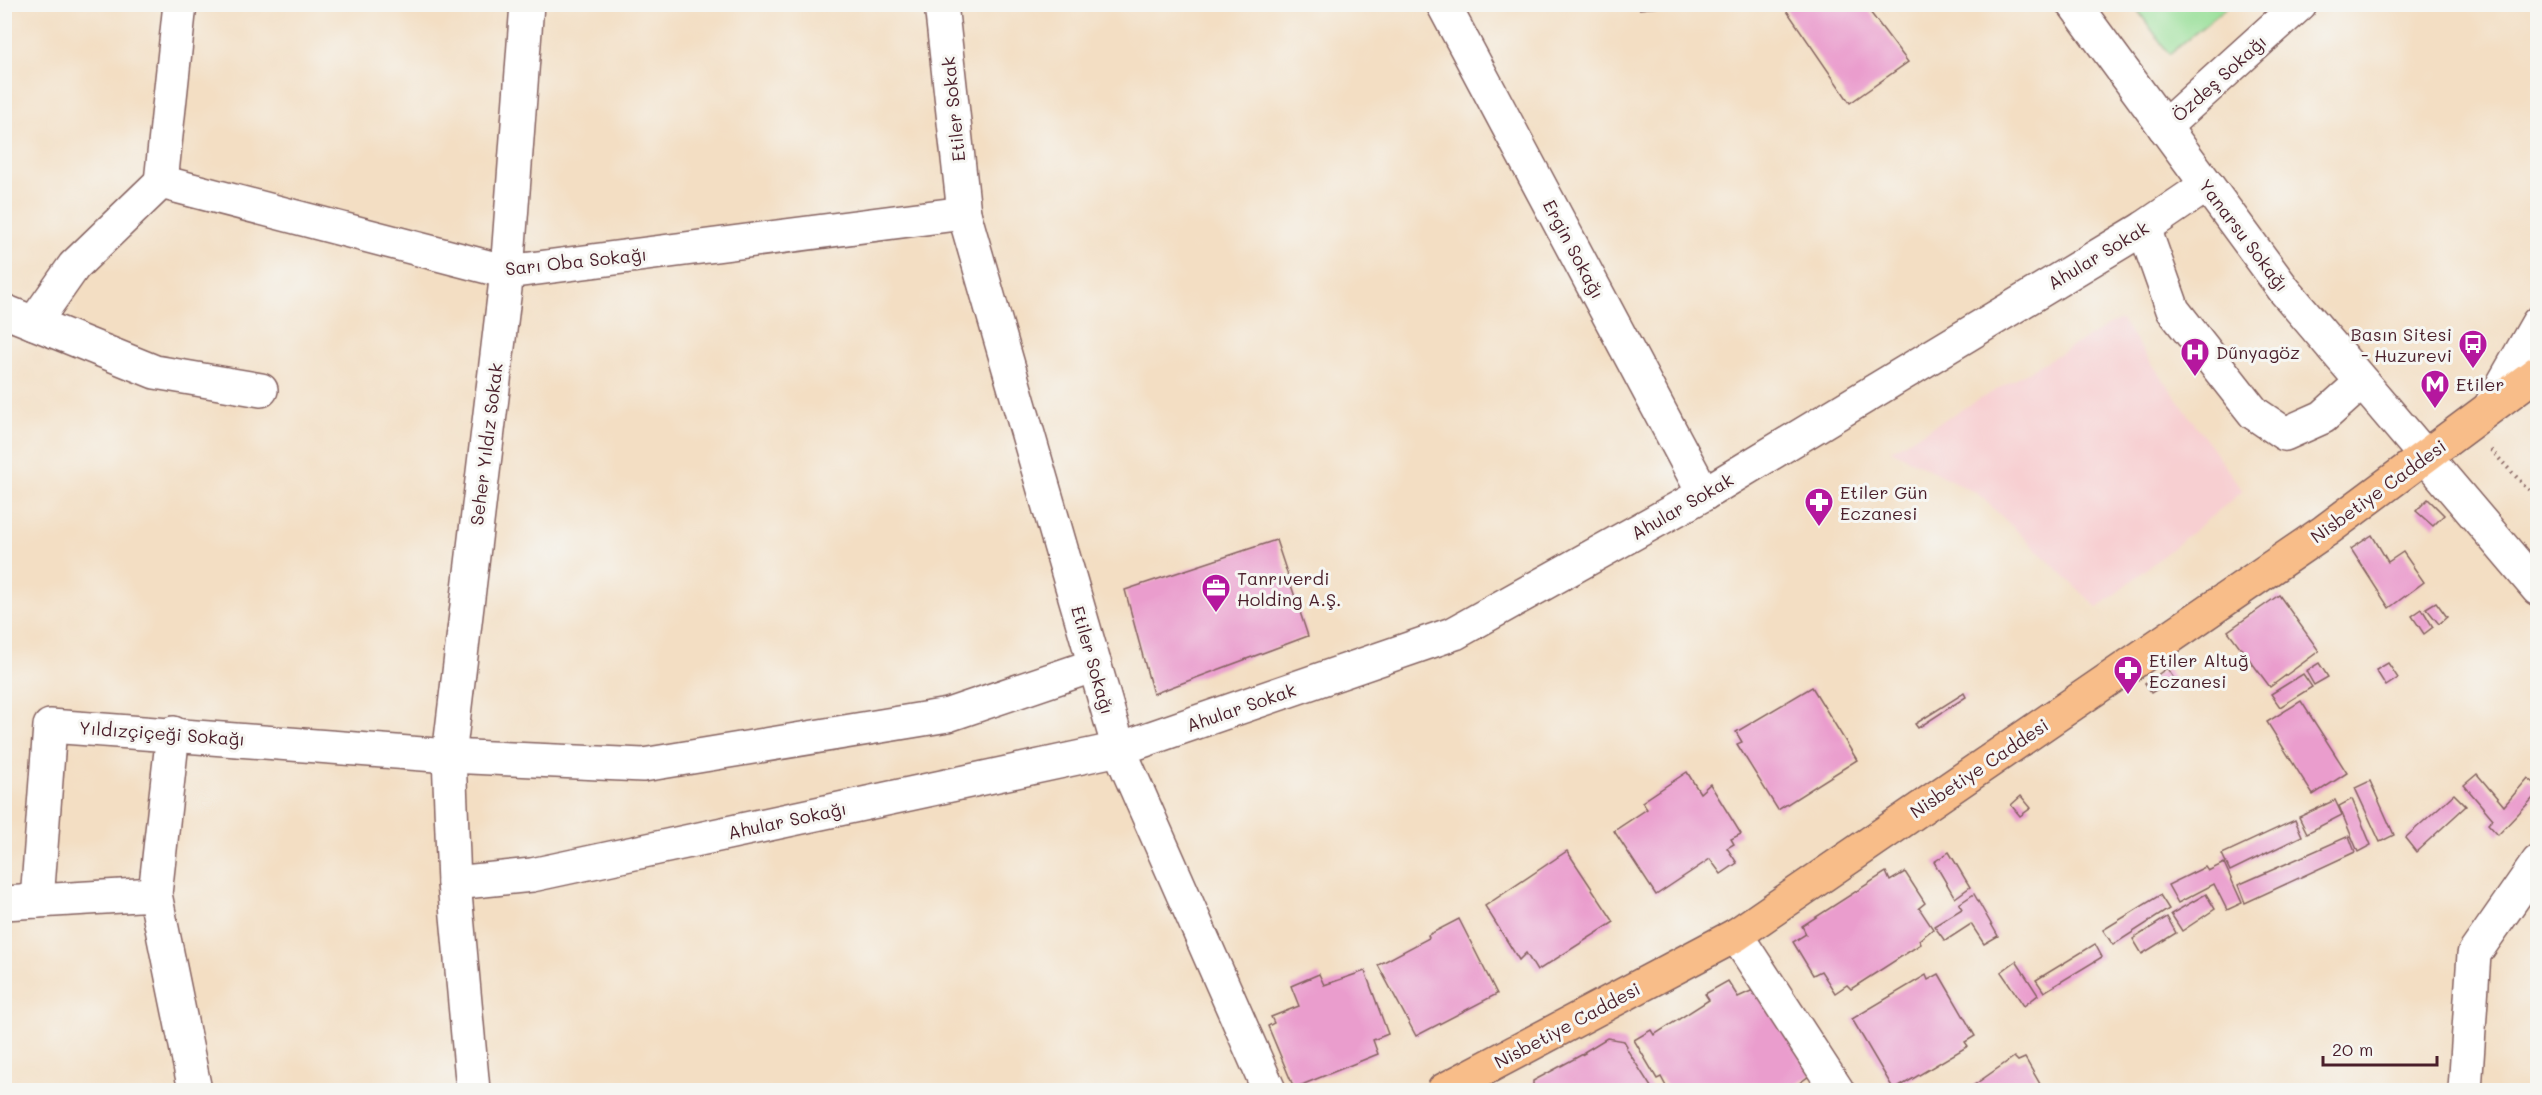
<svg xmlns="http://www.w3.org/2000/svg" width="2542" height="1095" font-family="Mali,sans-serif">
	<rect width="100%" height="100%" fill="#f6f6f2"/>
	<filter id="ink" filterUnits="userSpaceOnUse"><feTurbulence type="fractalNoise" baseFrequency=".0167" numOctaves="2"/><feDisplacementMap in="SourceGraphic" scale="12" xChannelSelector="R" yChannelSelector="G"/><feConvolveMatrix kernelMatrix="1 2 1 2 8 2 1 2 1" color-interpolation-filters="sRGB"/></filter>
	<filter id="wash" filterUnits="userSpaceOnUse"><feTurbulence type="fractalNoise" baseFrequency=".008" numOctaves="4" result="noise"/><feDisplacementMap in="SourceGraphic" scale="24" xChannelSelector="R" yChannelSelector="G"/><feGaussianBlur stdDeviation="1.35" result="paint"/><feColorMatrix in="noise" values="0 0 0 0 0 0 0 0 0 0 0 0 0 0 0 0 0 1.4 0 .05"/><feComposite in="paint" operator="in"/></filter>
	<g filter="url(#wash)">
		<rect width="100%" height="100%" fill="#f3dec3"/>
		<polygon fill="#f7cfd1" points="2120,319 2243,491 2098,608 1978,494 1891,450"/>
		<polygon fill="#98df98" stroke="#717f62" stroke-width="1.5" points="2134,5 2230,5 2169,54"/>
		<g id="blocks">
			<g fill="#ea9dcd">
				<polygon points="1638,4 1672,4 1672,6 1639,9"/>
				<polygon points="1776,4 1864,4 1908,62 1850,103 1785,8"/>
				<polygon points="2428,499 2444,515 2433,526 2416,511"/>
				<polygon points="2372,535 2388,562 2403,552 2424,582 2389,608 2351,549"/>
				<polygon points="1276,540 1308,636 1153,694 1125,590"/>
				<polygon points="2279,595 2319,651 2270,687 2228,631"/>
				<polygon points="2436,602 2447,617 2439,624 2426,608"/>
				<polygon points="2422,609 2433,627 2424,634 2412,616"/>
				<polygon points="2319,663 2328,677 2314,685 2306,671"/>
				<polygon points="2388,663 2398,678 2386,686 2376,670"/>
				<polygon points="2167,668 2174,679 2151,693 2145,684"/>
				<polygon points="2303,674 2312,687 2280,707 2271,694"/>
				<polygon points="1812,687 1857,760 1778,810 1737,744 1742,742 1736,732"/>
				<polygon points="1964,693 1966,697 1918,728 1915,724"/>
				<polygon points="2301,701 2347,773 2313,795 2267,722"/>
				<polygon points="1687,772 1700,793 1710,784 1741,834 1731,839 1734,844 1727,848 1737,863 1721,874 1710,859 1656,895 1614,831 1647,809 1642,802"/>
				<polygon points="2477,774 2504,806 2528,778 2538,786 2538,793 2498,835 2488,824 2493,819 2464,785"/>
				<polygon points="2370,781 2394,835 2380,842 2355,788"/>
				<polygon points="2454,794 2466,806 2416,852 2405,838"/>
				<polygon points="2021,796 2031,808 2020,816 2011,805"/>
				<polygon points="2352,799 2371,845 2358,852 2339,806"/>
				<polygon points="2335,800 2342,815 2307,833 2299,817"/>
				<polygon points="2295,820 2302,836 2230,871 2222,854"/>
				<polygon points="2349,836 2355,852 2245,903 2238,885"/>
				<polygon points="1567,851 1614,922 1537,971 1526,953 1519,960 1485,906"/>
				<polygon points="1949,852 1970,887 1955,898 1934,862"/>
				<polygon points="2224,863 2242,903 2227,910 2214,884 2178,903 2168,885 2205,867 2208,871"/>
				<polygon points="1886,872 1890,881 1905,872 1925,903 1919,908 1933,929 1919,940 1921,944 1851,989 1847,985 1835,993 1821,971 1813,975 1793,942 1806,934 1802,926"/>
				<polygon points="1974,894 1998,936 1984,944 1971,924 1945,941 1934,926 1962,909 1959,904"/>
				<polygon points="2206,894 2215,909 2182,931 2171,914"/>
				<polygon points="2160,895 2169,909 2113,945 2103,930"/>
				<polygon points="2167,917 2176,933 2142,954 2133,939"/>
				<polygon points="1459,919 1497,994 1416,1036 1378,965 1429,938 1428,935"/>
				<polygon points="2095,944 2102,957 2044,992 2036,980"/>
				<polygon points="2016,961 2038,995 2024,1006 2001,972"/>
				<polygon points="1365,971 1388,1034 1373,1040 1378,1054 1294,1088 1268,1026 1274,1023 1271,1017 1299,1006 1291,986 1319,974 1324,985"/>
				<polygon points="1939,974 1975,1036 1965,1042 1968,1046 1894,1090 1852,1019 1926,975 1928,980"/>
				<polygon points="1728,981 1738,997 1760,987 1812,1074 1791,1089 1791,1090 1668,1090 1661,1077 1657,1079 1634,1040 1651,1030 1654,1035 1709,1000 1705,994"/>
				<polygon points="1607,1038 1624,1041 1627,1046 1626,1048 1653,1090 1533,1090 1533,1081 1585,1053 1584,1052"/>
				<polygon points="2014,1057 2018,1061 2025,1058 2040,1084 2038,1085 2041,1090 1967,1090"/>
			</g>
		</g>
	</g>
	<g filter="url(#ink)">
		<use href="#blocks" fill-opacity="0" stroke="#856260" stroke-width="1.5"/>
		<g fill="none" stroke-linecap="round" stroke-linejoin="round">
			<g stroke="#856260" stroke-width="36">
				<g id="minor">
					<polyline points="941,4 964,213 1119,749 1269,1090"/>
					<polyline points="1443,4 1704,494"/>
					<polyline points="2074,4 2285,291 2538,589"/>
					<polyline points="2164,127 2300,4"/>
					<polyline points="161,182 507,272 964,213"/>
					<polyline points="161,182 180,4"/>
					<polyline points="2144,228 2173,310 2254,413 2285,434 2323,417 2362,382"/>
					<polyline points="4,311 34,323 74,266 161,182"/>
					<polyline points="34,323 155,372 261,390"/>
					<polyline points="2490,407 2538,323"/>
					<polyline points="173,733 155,894 195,1090"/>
					<polyline points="454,883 532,875 1119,749 1455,633 1704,494 2144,228 2207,185"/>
					<polyline points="37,901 50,726 449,756 643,765 948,715 1095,665"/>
					<polyline points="4,903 155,894"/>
					<polyline points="1736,935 1837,1090"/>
					<polyline points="473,1090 454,883 449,756 507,272 527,4"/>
					<polyline points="2465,1090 2474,954 2538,862"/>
				</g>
			</g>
			<g stroke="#856260" stroke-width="36">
				<polyline id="major" points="1444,1090 1736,935 2325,531 2538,372"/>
			</g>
			<polyline stroke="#856260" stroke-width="4" stroke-dasharray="1.5 4.5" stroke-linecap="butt" points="2491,450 2538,500"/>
			<use href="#minor" stroke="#fff" stroke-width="33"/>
			<use href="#major" stroke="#f8bd89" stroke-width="33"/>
		</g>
	</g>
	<defs>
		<g id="bus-pin" transform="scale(1.5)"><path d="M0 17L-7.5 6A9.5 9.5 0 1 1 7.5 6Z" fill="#b5179e" stroke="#f6f6f2"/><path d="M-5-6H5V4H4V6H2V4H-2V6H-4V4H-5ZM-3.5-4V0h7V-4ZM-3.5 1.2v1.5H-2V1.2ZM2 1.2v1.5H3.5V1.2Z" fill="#fff"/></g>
		<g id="hospital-pin" transform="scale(1.5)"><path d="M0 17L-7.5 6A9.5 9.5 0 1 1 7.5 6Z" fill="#b5179e" stroke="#f6f6f2"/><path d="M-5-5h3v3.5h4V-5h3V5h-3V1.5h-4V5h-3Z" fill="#fff"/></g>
		<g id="metro-pin" transform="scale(1.5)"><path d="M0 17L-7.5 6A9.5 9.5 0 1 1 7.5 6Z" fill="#b5179e" stroke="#f6f6f2"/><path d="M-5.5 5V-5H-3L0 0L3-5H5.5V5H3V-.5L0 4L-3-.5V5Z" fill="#fff"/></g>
		<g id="pharmacy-pin" transform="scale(1.5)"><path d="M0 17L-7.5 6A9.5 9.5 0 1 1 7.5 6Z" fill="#b5179e" stroke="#f6f6f2"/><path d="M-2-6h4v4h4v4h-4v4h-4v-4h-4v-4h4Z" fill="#fff"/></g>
		<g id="office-pin" transform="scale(1.5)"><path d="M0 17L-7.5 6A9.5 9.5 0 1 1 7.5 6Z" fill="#b5179e" stroke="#f6f6f2"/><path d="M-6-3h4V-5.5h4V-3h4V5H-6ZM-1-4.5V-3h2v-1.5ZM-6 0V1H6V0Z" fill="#fff"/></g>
	</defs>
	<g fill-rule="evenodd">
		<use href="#bus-pin" x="2473" y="344"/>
		<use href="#hospital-pin" x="2195" y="352"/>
		<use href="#metro-pin" x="2435" y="384"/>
		<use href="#pharmacy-pin" x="1819" y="502"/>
		<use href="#office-pin" x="1216" y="588"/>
		<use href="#pharmacy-pin" x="2128" y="670"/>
	</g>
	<g text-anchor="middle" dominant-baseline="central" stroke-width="6" stroke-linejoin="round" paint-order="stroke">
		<g font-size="18" fill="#4a1f2b" stroke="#f6f6f2">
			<text transform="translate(2219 78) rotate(-42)">Özdeş Sokağı</text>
			<text transform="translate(953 109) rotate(-96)">Etiler Sokak</text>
			<text transform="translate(2244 235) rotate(53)">Yanarsu Sokağı</text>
			<text transform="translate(1574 249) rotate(62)">Ergin Sokağı</text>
			<text transform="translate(2098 255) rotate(-31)">Ahular Sokak</text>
			<text transform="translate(576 261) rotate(-6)">Sarı Oba Sokağı</text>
			<text transform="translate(486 444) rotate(-83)">Seher Yıldız Sokak</text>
			<text transform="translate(2378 491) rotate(-36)">Nisbetiye Caddesi</text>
			<text transform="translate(1682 506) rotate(-30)">Ahular Sokak</text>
			<text transform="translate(1093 660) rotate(74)">Etiler Sokağı</text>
			<text transform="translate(1241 707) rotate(-19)">Ahular Sokak</text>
			<text transform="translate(162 733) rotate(4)">Yıldızçiçeği Sokağı</text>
			<text transform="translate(1979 768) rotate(-34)">Nisbetiye Caddesi</text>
			<text transform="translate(787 820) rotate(-12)">Ahular Sokağı</text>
			<text transform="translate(1567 1025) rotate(-28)">Nisbetiye Caddesi</text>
		</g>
		<g font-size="18" fill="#4a1f2b" stroke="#f6f6f2" text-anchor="start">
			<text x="2452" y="334" text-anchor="end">Basın Sitesi<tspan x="2452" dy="21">- Huzurevi</tspan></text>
			<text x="2216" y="352">Dűnyagöz</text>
			<text x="2456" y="384">Etiler</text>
			<text x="1840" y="492">Etiler Gün<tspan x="1840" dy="21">Eczanesi</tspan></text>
			<text x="1237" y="578">Tanrıverdi<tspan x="1237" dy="21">Holding A.Ş.</tspan></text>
			<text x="2149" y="660">Etiler Altuğ<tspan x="2149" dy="21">Eczanesi</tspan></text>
		</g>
	</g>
	<rect width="2542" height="1095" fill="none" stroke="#f6f6f2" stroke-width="24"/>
	<path d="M2323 1056v9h114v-9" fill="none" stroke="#4a1f2b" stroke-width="3"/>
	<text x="2332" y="1056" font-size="18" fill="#4a1f2b" stroke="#f6f6f2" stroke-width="4.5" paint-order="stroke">20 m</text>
</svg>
